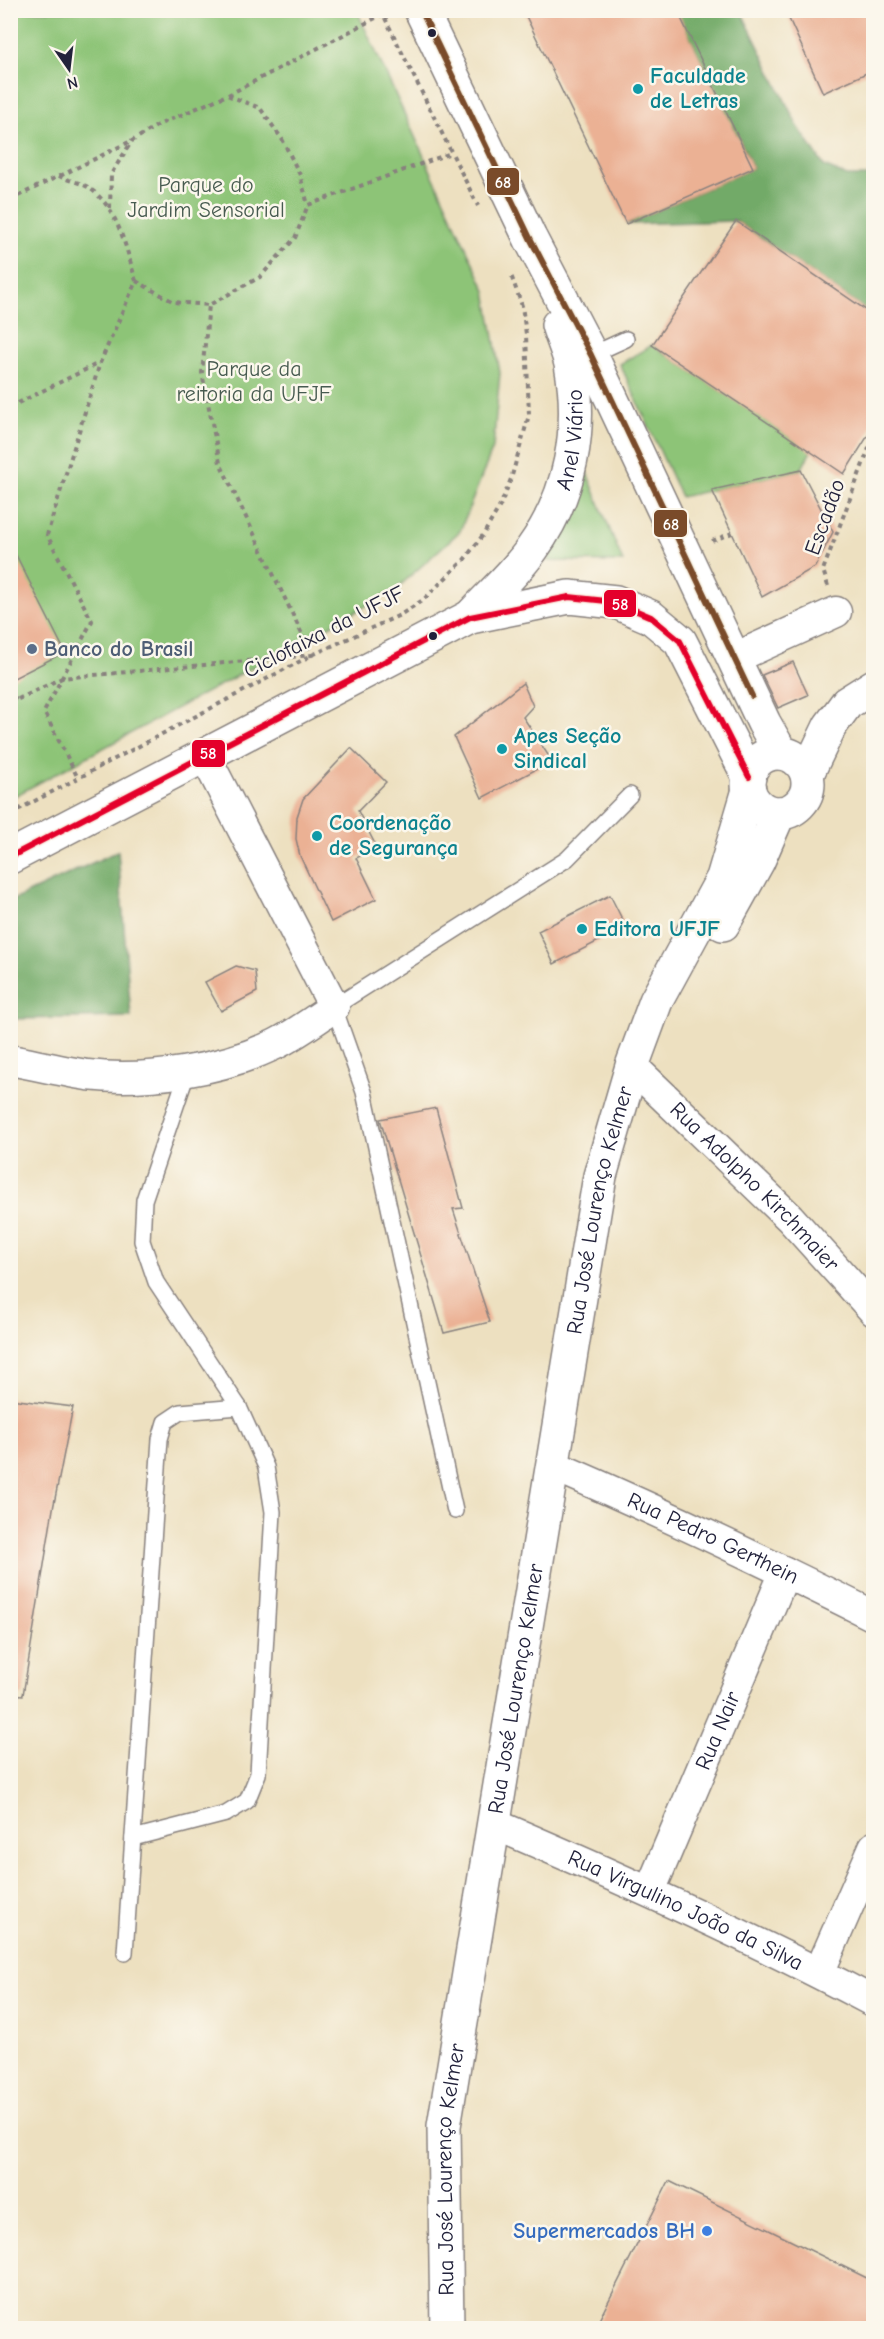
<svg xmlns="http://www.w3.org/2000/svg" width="884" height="2339" font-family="'Comic Neue',sans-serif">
	<rect width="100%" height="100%" fill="#fbf7ec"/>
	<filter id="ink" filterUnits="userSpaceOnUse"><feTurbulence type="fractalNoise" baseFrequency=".0167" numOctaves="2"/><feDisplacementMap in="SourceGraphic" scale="12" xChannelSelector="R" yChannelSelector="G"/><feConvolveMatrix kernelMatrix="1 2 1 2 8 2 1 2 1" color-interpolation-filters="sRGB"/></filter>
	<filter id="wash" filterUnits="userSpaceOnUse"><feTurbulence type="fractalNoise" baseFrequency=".008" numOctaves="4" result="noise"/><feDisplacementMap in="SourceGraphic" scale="24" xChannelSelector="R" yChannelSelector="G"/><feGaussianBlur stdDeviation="1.35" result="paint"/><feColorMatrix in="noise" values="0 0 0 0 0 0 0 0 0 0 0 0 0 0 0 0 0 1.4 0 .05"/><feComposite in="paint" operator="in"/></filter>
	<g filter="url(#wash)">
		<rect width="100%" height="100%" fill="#ede0c0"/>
		<g fill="#8dc477" stroke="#587359" stroke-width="1.5">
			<polygon points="11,11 357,11 486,291 500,373 493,448 460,531 394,591 11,798"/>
			<polygon points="652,345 811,451 801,470 681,497 620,364"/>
			<polygon points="587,473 623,562 547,561"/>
		</g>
		<g fill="#72aa68" stroke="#4a6652" stroke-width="1.5">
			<polygon points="677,11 741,11 797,125 824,166 847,176 873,176 873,315 736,221 626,224 753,168"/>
			<polygon points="118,851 131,1017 11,1019 11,901"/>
		</g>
		<g id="blocks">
			<g fill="#ebb194">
				<polygon points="523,10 677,10 753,168 626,224"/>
				<polygon points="785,10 873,10 873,70 823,93"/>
				<polygon points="736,221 873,315 873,422 869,434 844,474 652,345"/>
				<polygon points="801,470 833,532 815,567 762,597 712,490"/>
				<polygon points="10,543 65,652 10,680"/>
				<polygon points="793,662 808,695 778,708 762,675"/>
				<polygon points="523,683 533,706 523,717 552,761 482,798 454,737"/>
				<polygon points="351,748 386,782 358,811 377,848 356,858 376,899 331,922 300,856 296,839 297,817 303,799"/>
				<polygon points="610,895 626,927 554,964 538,931"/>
				<polygon points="236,966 255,971 257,992 221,1011 205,982"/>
				<polygon points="436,1108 463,1208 453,1209 490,1322 444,1333 380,1119"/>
				<polygon points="10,1399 73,1407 53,1509 23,1695 10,1694"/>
				<polygon points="669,2181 873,2281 873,2328 595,2328"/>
			</g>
		</g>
	</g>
	<g filter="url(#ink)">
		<use href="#blocks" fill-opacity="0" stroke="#88817e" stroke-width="1.5"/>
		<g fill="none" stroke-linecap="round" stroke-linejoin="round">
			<g stroke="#88817e" stroke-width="18">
				<g id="lane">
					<polyline points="591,355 626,339"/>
					<polyline points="455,1511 364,1092 334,1007 567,859 630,795"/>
					<polyline points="133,1838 226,1814 247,1801 258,1774 273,1512 266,1467 239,1407 156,1282 142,1241 144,1200 188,1070"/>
					<polyline points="125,1953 160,1439 165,1422 180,1412 239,1407"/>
				</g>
			</g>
			<g stroke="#88817e" stroke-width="33">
				<g id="street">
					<polyline points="750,651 836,612"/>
					<path d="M10,1060C36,1065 62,1071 87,1075C147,1082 222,1070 276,1044C296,1034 315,1020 334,1007L205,756"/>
					<path id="s1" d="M632,1066L790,1218L874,1311"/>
					<path id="s2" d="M552,1465C661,1512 768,1563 874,1616"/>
					<path id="s3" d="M494,1824C623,1879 750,1936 874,2002"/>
					<path id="s4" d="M650,1891L785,1572"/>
					<polyline points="819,1973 874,1847"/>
				</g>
			</g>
			<g stroke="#88817e" stroke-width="36">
				<g id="secondary">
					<polyline points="421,10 530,238 591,355 764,723 781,753"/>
					<path id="s5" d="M470,617C490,595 515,574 532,549C571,495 583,429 571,364C568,351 562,338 558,325"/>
					<circle cx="778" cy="783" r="30"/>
					<polyline points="807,774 830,726 847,703 874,686"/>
					<polyline points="10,857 470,617 569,597 616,602 651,617 680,641 749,777"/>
					<polyline points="723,924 758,861 779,813"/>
					<path id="s6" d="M447,2328L444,2126L600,1176L632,1066L656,1001L723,878L749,790"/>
				</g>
			</g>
			<g stroke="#88817e" stroke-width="4" stroke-dasharray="4.5 4.5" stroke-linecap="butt">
				<polyline points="381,10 478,206"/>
				<polyline points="228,95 391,10"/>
				<polyline points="60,176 131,141"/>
				<path d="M10,200L59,176C67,180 78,182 86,186C118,205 126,249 136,281L100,363L47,535L92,621L44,712L78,778"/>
				<polyline points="110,208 111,174 132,141 158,125 227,95 260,108 282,139 300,175 308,205"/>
				<polyline points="136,281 174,302 209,305 260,277 295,238 308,205 451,153"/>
				<polyline points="10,407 99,363"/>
				<polyline points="712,541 732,533"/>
				<polyline points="828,586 823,570 874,435"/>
				<polyline points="10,690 16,700"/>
				<polyline points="10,703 62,678 312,655 220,463 202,373 209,305"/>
				<polyline points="10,814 312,655 400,615 423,600 464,560 483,535 500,506 511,479 529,415 526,334 522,306 511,275"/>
			</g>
			<use href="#lane" stroke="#fff" stroke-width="15"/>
			<use href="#street" stroke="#fff" stroke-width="30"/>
			<use href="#secondary" stroke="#fff" stroke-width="33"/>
			<g stroke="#fbf7ec" stroke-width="10">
				<polyline id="bus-1" points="421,10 530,238 591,355 752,696"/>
			</g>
			<g stroke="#fbf7ec" stroke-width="10">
				<polyline id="bus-2" points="10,857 470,617 569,597 616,602 651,617 680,641 749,777"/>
			</g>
			<use href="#bus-1" stroke="#7a4b2a" stroke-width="6"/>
			<use href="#bus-2" stroke="#e4002b" stroke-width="6"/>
		</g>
	</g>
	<g fill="#22223b" stroke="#fbf7ec" stroke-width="2">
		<circle cx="432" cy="33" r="5"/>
		<circle cx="433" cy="636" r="5"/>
	</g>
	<g fill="#0f9aa8" stroke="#fbf7ec" stroke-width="2">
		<circle cx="638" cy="89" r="6"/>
		<circle cx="502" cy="749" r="6"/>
		<circle cx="317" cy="836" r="6"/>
		<circle cx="582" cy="929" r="6"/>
	</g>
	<circle fill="#5c6f8a" stroke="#fbf7ec" stroke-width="2" cx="32" cy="649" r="6"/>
	<circle fill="#3f7fe0" stroke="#fbf7ec" stroke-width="2" cx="707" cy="2231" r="6"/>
	<g text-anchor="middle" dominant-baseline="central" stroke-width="5" stroke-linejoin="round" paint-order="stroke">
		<g font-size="22" font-weight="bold" fill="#0d838f" stroke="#fbf7ec" text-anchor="start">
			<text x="650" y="76">Faculdade<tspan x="650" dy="25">de Letras</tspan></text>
			<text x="514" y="736">Apes Seção<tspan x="514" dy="25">Sindical</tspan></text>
			<text x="329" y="823">Coordenação<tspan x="329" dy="25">de Segurança</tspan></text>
			<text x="594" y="929">Editora UFJF</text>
		</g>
		<g font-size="22" fill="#475b50" stroke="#fbf7ec">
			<text x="206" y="185">Parque do<tspan x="206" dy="25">Jardim Sensorial</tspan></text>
			<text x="254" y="369">Parque da<tspan x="254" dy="25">reitoria da UFJF</tspan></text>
		</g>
		<g font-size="22" fill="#22223b" stroke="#fbf7ec">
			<text stroke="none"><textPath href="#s5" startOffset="210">Anel Viário</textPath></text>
			<text transform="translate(825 517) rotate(-70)">Escadão</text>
			<text transform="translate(324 632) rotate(-27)">Ciclofaixa da UFJF</text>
			<text stroke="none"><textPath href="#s1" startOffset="172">Rua Adolpho Kirchmaier</textPath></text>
			<text stroke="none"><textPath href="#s6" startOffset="1131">Rua José Lourenço Kelmer</textPath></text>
			<text stroke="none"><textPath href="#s2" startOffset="177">Rua Pedro Gerthein</textPath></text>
			<text stroke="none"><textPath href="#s6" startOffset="645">Rua José Lourenço Kelmer</textPath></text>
			<text stroke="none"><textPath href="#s4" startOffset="174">Rua Nair</textPath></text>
			<text stroke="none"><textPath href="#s3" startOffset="210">Rua Virgulino João da Silva</textPath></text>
			<text stroke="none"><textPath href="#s6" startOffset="159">Rua José Lourenço Kelmer</textPath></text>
		</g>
		<g font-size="22" font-weight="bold" fill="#4e5e75" stroke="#fbf7ec" text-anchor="start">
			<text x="44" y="649">Banco do Brasil</text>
		</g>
		<g font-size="22" font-weight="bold" fill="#366cbe" stroke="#fbf7ec" text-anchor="end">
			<text x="695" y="2231">Supermercados BH</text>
		</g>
	</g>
	<g stroke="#fbf7ec" stroke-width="2">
		<rect x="486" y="167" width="34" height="29" rx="6" fill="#7a4b2a"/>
		<rect x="653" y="509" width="35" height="29" rx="6" fill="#7a4b2a"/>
		<rect x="603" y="589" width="34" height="29" rx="6" fill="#e4002b"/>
		<rect x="191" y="739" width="35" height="29" rx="6" fill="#e4002b"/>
	</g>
	<g font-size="16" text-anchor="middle" font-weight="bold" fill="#fff">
		<text x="503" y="188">68</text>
		<text x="671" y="530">68</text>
		<text x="620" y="610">58</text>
		<text x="208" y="759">58</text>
	</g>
	<rect width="884" height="2339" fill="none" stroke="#fbf7ec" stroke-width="36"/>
	<g transform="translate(69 69) rotate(166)" stroke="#fbf7ec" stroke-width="4.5" paint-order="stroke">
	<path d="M0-4.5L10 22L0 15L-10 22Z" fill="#22223b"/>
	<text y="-9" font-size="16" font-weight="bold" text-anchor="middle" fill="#22223b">N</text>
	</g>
</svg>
